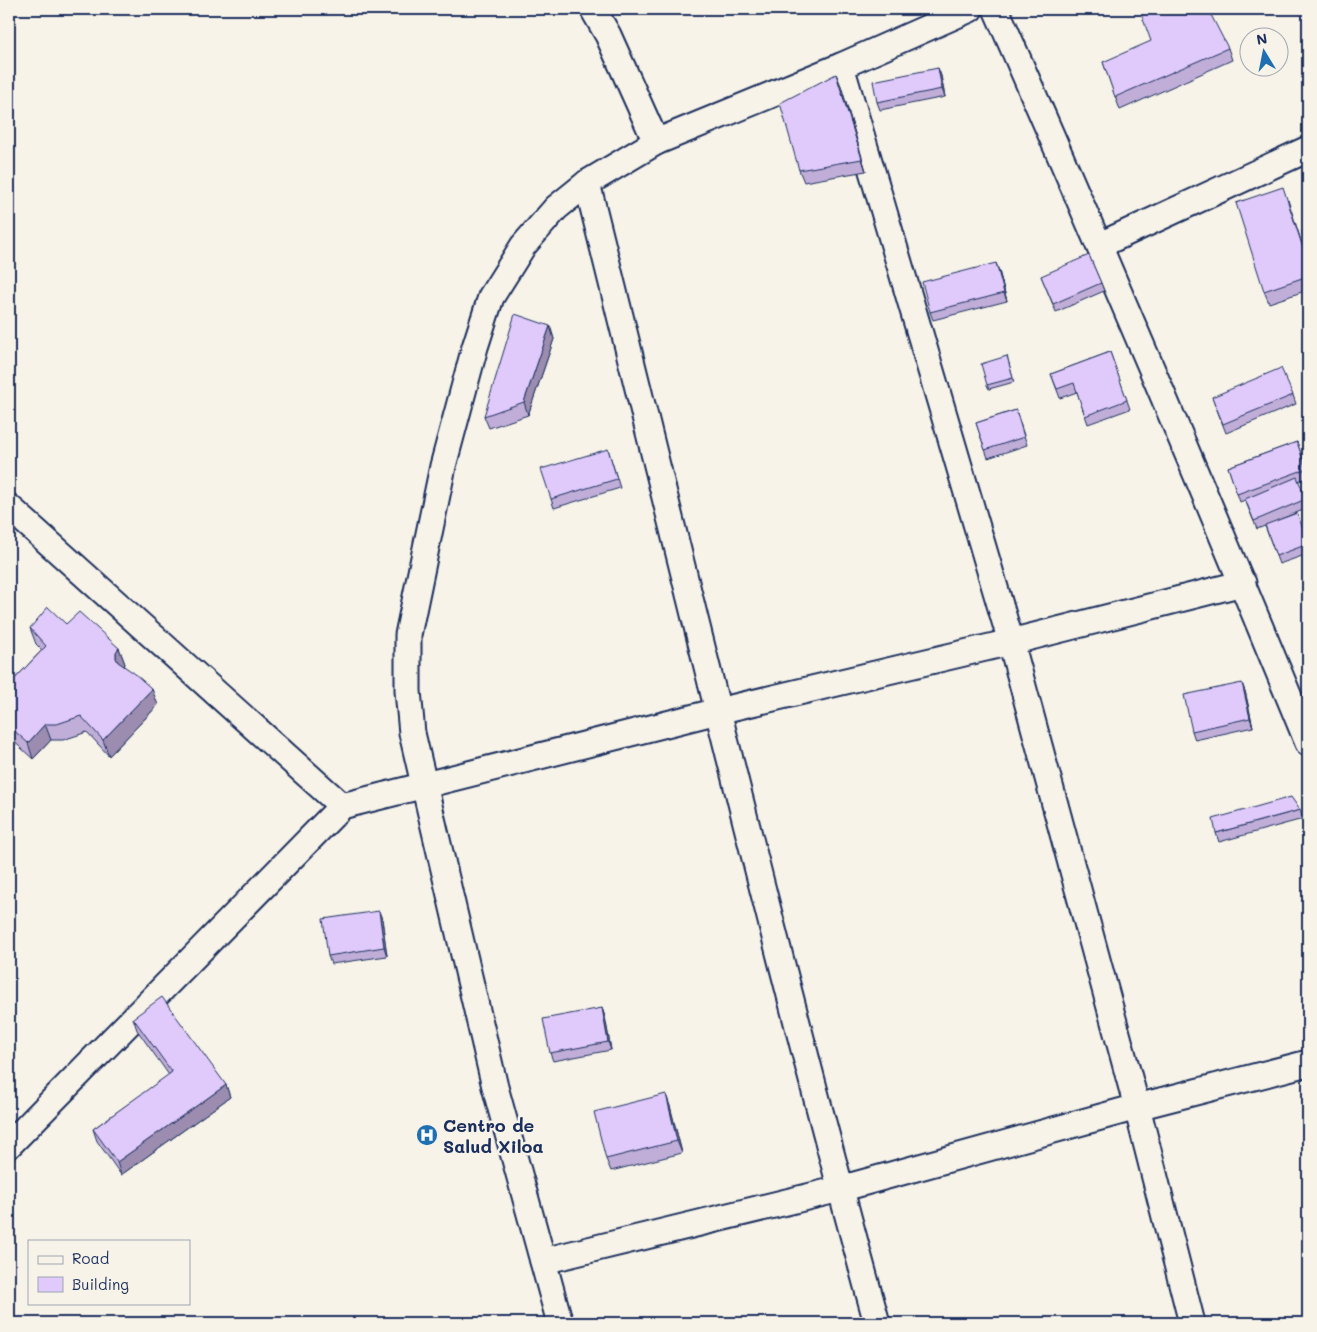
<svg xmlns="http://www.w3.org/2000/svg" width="1317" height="1332" font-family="Mali,sans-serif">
	<rect width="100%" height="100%" fill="#f7f3e8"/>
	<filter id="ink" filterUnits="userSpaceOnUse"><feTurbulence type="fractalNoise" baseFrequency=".02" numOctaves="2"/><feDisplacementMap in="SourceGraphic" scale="10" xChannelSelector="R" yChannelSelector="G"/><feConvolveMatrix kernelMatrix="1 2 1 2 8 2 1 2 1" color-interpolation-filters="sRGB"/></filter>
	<g filter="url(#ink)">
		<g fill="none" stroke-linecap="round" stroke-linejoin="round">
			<g stroke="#1b2f5e" stroke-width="29">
				<g id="street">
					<polyline points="593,9 608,35 656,142"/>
					<path d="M996,9C1103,252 1207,497 1308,743"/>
					<polyline points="841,66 1011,642 1137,1107 1192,1323"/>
					<path d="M587,183C682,563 773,945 877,1323"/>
					<polyline points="1100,245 1308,149"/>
					<polyline points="9,507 342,806"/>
					<polyline points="9,1145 342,806 718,711 1011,642 1243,583"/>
					<polyline points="543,1261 840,1189 1137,1107 1308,1063"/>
					<polyline points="560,1323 495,1087 412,733 408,691 408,635 443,466 475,347 491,297 523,246 556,208 587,183 656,142 841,66 970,9"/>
				</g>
			</g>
			<use href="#street" stroke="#f7f3e8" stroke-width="25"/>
		</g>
		<g fill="#c0aed8" stroke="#1b2f5e">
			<polygon points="901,9 910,9 902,12"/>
			<polygon points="1228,48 1232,60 1120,110 1103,62"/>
			<polygon points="938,68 941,76 945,97 880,110 877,102"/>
			<polygon points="836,74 841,86 866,171 804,182 799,170"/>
			<polygon points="1288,200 1308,262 1308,290 1269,303 1264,291"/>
			<polygon points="999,271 1007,301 933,320 930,312"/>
			<polygon points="1041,276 1101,283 1104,291 1056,312"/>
			<polygon points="550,326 554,339 528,415 489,428 484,416"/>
			<polygon points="1110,352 1130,409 1088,424 1077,392 1060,398 1051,374"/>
			<polygon points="1007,356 1014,382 989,389 987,385"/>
			<polygon points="1293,395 1296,404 1226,433 1212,397"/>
			<polygon points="1016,410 1027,445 988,458 976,423"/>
			<polygon points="1297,442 1308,474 1308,478 1298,481 1306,499 1308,505 1308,508 1281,519 1308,542 1308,554 1279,564 1265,526 1257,529 1245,500 1240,502 1228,467"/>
			<polygon points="608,449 620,488 554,508 551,499"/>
			<polygon points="66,624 119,648 125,664 124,666 158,705 109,756 87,732 63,740 51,740 33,759 9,737 9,685 42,650 36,644 30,628"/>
			<polygon points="1245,691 1253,727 1195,740 1192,731"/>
			<polygon points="1300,810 1303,819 1219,842 1216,833"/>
			<polygon points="382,919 387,956 331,964 328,956"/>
			<polygon points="602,1008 605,1017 611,1050 553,1061 550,1053"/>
			<polygon points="133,1018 226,1085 230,1097 121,1175 97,1141 93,1129 169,1075 137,1030"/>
			<polygon points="670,1106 682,1153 611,1171 606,1159"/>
		</g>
		<g fill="#9c8db0" stroke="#1b2f5e">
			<polygon points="938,68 941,76 945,97 942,89"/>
			<polygon points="836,74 841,86 866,171 862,159"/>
			<polygon points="996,263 999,271 1007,301 1004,293"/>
			<polygon points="550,326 554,339 528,415 524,402"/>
			<polygon points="119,648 125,664 122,669 121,674 116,658 116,652"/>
			<polygon points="1242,683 1245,691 1253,727 1250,718"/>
			<polygon points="152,689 158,705 109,756 103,740"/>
			<polygon points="45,724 51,740 33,759 28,743"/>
			<polygon points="379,911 382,919 387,956 384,947"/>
			<polygon points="602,1008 605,1017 611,1050 608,1042"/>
			<polygon points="226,1085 230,1097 121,1175 117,1162"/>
			<polygon points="666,1094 670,1106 682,1153 677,1141"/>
		</g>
		<g fill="#dfcafb" stroke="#1b2f5e">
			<polygon points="1146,9 1208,9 1228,48 1115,97 1103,62 1151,41 1140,11"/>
			<polygon points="938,68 942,89 877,102 873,81"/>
			<polygon points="836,74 862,159 799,170 780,103"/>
			<polygon points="1283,187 1308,263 1308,276 1264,291 1236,203"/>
			<polygon points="1308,229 1308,247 1302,231"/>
			<polygon points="1089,255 1101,283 1053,304 1041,276"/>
			<polygon points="996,263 1004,293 930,312 922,282"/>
			<polygon points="515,314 550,326 524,402 484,416"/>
			<polygon points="1110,352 1127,400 1085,416 1074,383 1057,389 1051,374"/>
			<polygon points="1007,356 1013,378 987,385 981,364"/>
			<polygon points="1281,368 1293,395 1223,424 1212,397"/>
			<polygon points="1016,410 1024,437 985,450 976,423"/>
			<polygon points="1297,442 1306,469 1237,494 1228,467"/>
			<polygon points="608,449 617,479 551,499 541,469"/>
			<polygon points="1297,477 1306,499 1254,521 1245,499"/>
			<polygon points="1297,513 1308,542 1308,544 1276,556 1265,525"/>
			<polygon points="48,607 66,624 79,612 119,648 116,652 116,658 118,662 134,673 152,689 103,740 81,716 57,724 45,724 28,743 9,726 9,685 46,646 30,628"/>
			<polygon points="1242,683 1250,718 1192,731 1184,695"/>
			<polygon points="1291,797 1300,810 1216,833 1213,819"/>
			<polygon points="379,911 384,947 328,956 323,919"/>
			<polygon points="162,997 226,1085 117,1162 93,1129 172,1072 133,1018"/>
			<polygon points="602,1008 608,1042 550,1053 543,1019"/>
			<polygon points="666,1094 677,1141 606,1159 594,1112"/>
		</g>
	</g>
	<defs>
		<g id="hospital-disc" transform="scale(1.125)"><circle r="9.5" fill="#1f6fb2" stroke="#f7f3e8"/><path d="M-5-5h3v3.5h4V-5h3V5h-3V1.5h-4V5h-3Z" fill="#fff"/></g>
	</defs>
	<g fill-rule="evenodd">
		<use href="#hospital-disc" x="427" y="1135"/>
	</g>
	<g text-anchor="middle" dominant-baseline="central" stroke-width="5" stroke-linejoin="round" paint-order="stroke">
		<g font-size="18" font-weight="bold" fill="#1b2f5e" stroke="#f7f3e8" text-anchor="start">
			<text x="443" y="1125">Centro de<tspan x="443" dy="21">Salud Xiloa</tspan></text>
		</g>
	</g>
	<rect width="1317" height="1332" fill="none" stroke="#f7f3e8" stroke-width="30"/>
	<rect x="15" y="15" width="1287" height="1302" fill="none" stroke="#1b2f5e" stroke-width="2" filter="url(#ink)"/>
	<rect x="28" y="1240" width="162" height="65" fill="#f7f3e8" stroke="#9fa5b1"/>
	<rect x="38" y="1256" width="25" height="8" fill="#f7f3e8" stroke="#9fa5b1"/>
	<text x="72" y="1264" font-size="15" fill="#1b2f5e">Road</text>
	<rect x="38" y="1277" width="25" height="15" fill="#dfcafb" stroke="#9fa5b1"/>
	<text x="72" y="1290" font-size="15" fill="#1b2f5e">Building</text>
	<g transform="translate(1264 52) rotate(350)"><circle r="24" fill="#f7f3e8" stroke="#9fa5b1"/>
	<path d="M0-4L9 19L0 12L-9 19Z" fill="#1f6fb2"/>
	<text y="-8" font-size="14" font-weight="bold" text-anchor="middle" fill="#1b2f5e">N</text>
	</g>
</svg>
